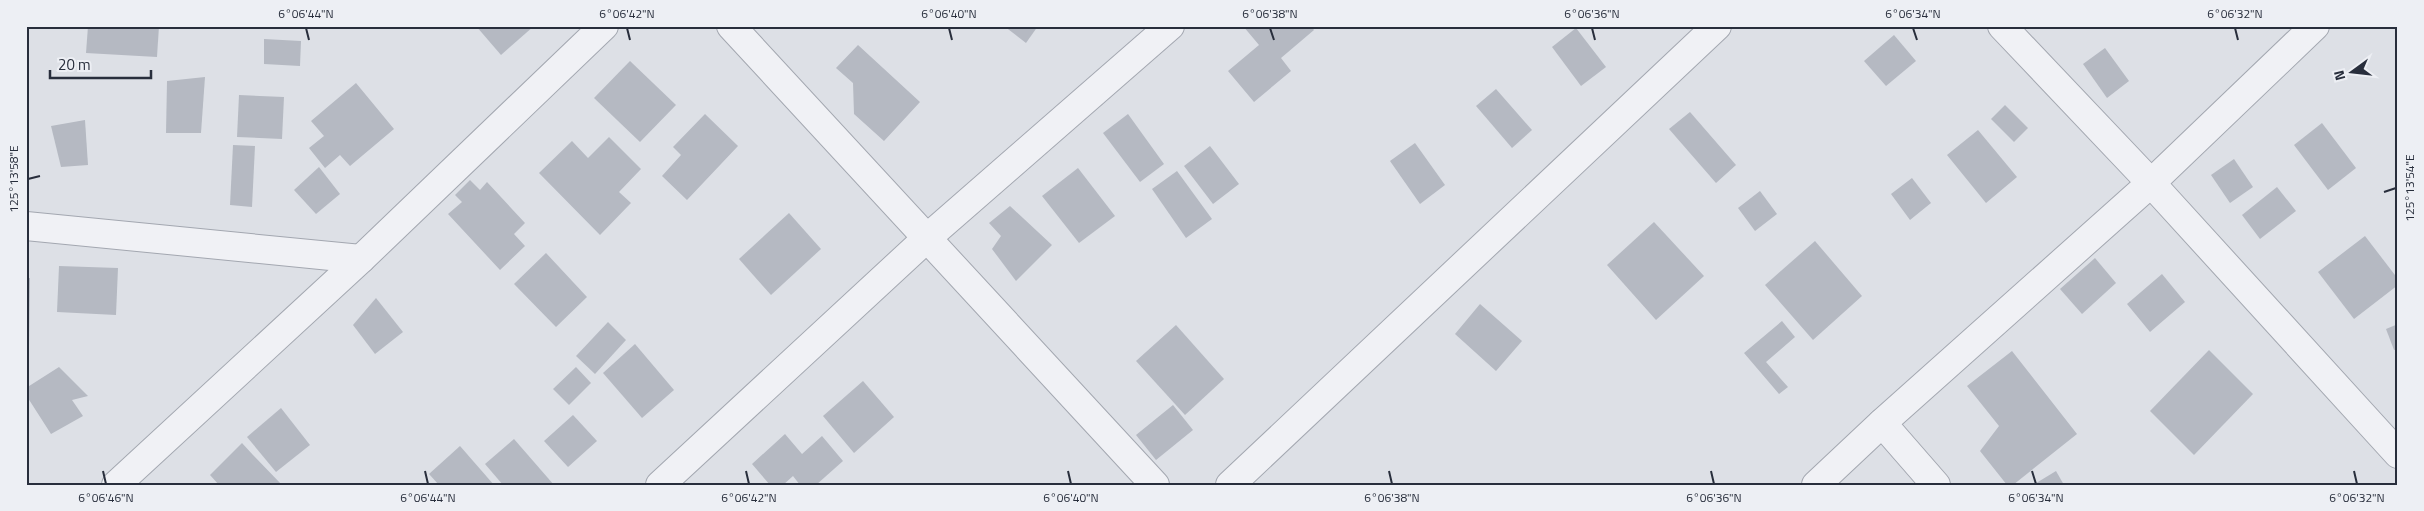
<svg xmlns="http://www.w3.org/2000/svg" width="2424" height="511" font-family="'Titillium Web',sans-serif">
	<rect width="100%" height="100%" fill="#dde0e6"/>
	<g fill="#b5b9c2">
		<polygon points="88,26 159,26 157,57 86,53"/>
		<polygon points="476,26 534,26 501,55"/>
		<polygon points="1004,26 1038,26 1026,43"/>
		<polygon points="1243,26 1311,26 1314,30 1281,58 1291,71 1254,102 1228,71 1259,45"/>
		<polygon points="1576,28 1606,67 1581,86 1552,47"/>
		<polygon points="1894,35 1916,61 1886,86 1864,61"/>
		<polygon points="264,39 301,41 300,66 264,64"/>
		<polygon points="858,45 920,102 884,141 854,114 853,83 836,68"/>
		<polygon points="2105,48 2129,81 2107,98 2083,64"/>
		<polygon points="630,61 676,105 640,142 594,98"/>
		<polygon points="205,77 201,133 166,133 167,81"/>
		<polygon points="356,83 394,129 350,166 340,155 325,168 309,148 324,136 311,121"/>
		<polygon points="1496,89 1532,130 1512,148 1476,106"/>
		<polygon points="239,95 284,97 282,139 237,137"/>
		<polygon points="2005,105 2028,128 2014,142 1991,119"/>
		<polygon points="1690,112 1736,165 1716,183 1669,129"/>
		<polygon points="705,114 738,146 687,200 662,176 681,155 673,147"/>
		<polygon points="1128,114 1164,164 1140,182 1103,133"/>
		<polygon points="85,120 88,165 61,167 51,126"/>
		<polygon points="2322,123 2356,168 2328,190 2294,145"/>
		<polygon points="1978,130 2017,177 1986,203 1947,155"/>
		<polygon points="609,137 641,169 619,192 631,203 600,235 539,173 572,141 588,158"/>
		<polygon points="1415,143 1445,185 1420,204 1390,161"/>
		<polygon points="233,145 255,146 252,207 230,205"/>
		<polygon points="1210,146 1239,184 1213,204 1184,166"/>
		<polygon points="2234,159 2253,187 2230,203 2211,175"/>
		<polygon points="319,167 340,194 316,214 294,190"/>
		<polygon points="1078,168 1115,216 1079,243 1042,196"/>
		<polygon points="1177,171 1212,219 1186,238 1152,189"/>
		<polygon points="1912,178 1931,203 1910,220 1891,194"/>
		<polygon points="470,180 480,190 487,182 525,223 514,234 525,246 500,270 448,214 462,202 455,195"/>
		<polygon points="2277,187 2296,211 2260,239 2242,215"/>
		<polygon points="1760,191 1777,214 1755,231 1738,208"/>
		<polygon points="1010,206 1052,245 1016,281 992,249 1001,236 989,223"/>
		<polygon points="789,213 821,249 771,295 739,259"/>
		<polygon points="1654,222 1704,276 1656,320 1607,265"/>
		<polygon points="2365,236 2398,279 2398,285 2354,319 2318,272"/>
		<polygon points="1815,241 1862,296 1813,340 1765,285"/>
		<polygon points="546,253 587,297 556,327 514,284"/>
		<polygon points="2095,258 2116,283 2082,314 2060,289"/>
		<polygon points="59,266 118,268 116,315 57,312"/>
		<polygon points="2162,274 2185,302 2150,332 2127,304"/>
		<polygon points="26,278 30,278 29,347 26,347"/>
		<polygon points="376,298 403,332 375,354 353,325"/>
		<polygon points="1480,304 1522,341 1496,371 1455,334"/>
		<polygon points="1782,321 1795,337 1766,362 1788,387 1779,394 1744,353"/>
		<polygon points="608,322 626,340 595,374 576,356"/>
		<polygon points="2398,324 2398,349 2394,350 2386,329"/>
		<polygon points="1176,325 1224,379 1185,415 1136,361"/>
		<polygon points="635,344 674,390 642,418 603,373"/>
		<polygon points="2209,350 2253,394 2194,455 2150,411"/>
		<polygon points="2012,351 2077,434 2013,485 2007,485 1980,451 1999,426 1967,386"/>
		<polygon points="59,367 88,396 72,400 83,416 51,434 26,395 26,388"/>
		<polygon points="576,367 591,383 569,405 553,389"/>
		<polygon points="863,381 894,417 854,453 823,416"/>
		<polygon points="1173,405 1193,430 1156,460 1136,435"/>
		<polygon points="281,408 310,445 276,472 247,437"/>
		<polygon points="573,415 597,441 568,467 544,441"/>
		<polygon points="785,434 802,454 822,436 843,461 816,485 800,485 793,476 783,485 770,485 752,464"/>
		<polygon points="514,439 554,485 503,485 485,464"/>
		<polygon points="242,443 253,455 282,485 219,485 210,475"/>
		<polygon points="460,446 494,485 439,485 429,474"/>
		<polygon points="2056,471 2064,485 2033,485"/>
	</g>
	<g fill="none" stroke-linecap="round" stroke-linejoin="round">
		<g stroke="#a3a7b0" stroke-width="30">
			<g id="street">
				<polyline points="731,26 1155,485"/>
				<polyline points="2002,26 2151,183 2398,454"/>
				<polyline points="26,226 361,259"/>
				<polyline points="1882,423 1936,485"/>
				<polyline points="116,485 361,259 604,26"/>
				<polyline points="660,485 927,238 1170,26"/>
				<polyline points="1230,485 1717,26"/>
				<polyline points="1816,485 1882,423 2151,183 2315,26"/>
			</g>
		</g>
		<use href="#street" stroke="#f0f1f5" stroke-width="28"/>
	</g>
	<path fill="none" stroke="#282e3c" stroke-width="2" d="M306,28L309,40M627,28L630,40M949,28L952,40M1270,28L1274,40M1592,28L1595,40M1913,28L1917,40M2235,28L2238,40M28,179L40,176M2384,192L2396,188M103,471L106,484M425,471L428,484M746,471L749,484M1068,471L1071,484M1389,471L1392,484M1711,471L1714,484M2032,471L2036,484M2354,471L2357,484"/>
	<rect width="2424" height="511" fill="none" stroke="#edeff4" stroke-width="55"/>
	<g transform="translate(2352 72) rotate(255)" stroke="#edeff4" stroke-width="4" paint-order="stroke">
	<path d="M0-4L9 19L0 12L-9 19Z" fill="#282e3c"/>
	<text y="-8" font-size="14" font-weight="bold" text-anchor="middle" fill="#282e3c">N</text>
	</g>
	<path d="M50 70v8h101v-8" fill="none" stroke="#282e3c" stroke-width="2.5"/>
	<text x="58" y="70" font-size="15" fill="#282e3c" stroke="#edeff4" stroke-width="4" paint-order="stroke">20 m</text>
	<rect x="28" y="28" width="2368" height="456" fill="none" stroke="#282e3c" stroke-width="2"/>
	<g font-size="12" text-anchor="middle" fill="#282e3c">
		<text x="306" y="18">6°06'44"N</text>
		<text x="627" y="18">6°06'42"N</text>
		<text x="949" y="18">6°06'40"N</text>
		<text x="1270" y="18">6°06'38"N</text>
		<text x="1592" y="18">6°06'36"N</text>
		<text x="1913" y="18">6°06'34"N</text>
		<text x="2235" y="18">6°06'32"N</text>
		<text transform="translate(14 179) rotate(-90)" y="4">125°13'58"E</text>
		<text transform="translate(2410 188) rotate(-90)" y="4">125°13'54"E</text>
		<text x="106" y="502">6°06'46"N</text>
		<text x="428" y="502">6°06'44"N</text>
		<text x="749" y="502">6°06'42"N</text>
		<text x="1071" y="502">6°06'40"N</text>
		<text x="1392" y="502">6°06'38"N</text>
		<text x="1714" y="502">6°06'36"N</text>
		<text x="2036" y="502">6°06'34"N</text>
		<text x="2357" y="502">6°06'32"N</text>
	</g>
</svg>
